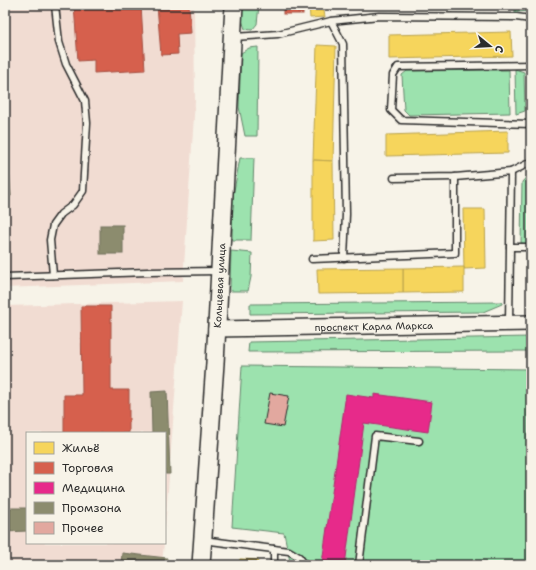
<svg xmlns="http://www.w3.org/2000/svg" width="536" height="570" font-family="'Shantell Sans',sans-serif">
	<rect width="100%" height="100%" fill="#f7f3e8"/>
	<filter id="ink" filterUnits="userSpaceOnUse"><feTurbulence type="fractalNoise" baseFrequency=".025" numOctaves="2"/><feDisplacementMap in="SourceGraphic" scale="8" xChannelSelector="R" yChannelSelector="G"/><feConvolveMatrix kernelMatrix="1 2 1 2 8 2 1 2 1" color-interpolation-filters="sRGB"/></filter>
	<g filter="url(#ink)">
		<g fill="#f1dcd2">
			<polygon points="5,5 194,5 195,101 183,281 5,288"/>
			<polygon points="182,301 165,530 165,433 27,433 27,543 164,543 162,565 5,565 5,306"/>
		</g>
		<g fill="#9ce2ae" stroke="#64866c">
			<polygon points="242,5 259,5 257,24 252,30 245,29 242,20"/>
			<polygon points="515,5 531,5 531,11 515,12"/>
			<polygon points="258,47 257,136 245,136 239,107 241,53 249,48"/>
			<polygon points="515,69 524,72 525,111 516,114"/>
			<polygon points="509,70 510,113 409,115 404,110 402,75 407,71"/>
			<polygon points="240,158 254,158 251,240 232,240 233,196"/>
			<polygon points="531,172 531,244 521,243 522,182"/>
			<polygon points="231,251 252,253 251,277 248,291 230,291"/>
			<polygon points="502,302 502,304 483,312 250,314 250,304"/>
			<polygon points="530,337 531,338 531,351 248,352 249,342"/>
			<polygon points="242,366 529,369 527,465 531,475 528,565 291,565 289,557 284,533 232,527"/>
		</g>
		<g fill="#f6d55c" stroke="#b9a24d">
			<polygon points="309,5 323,5 325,17 310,18"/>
			<polygon points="511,32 512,56 389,59 389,35"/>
			<polygon points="317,45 336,46 333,161 313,160"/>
			<polygon points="508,131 508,153 386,156 386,135"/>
			<polygon points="313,160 333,161 334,240 313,241"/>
			<polygon points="463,209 485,209 486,268 464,269"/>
			<polygon points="464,267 464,292 403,293 403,268"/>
			<polygon points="403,268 403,293 318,294 317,269"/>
			<polygon points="240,559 258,560 257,565 239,565"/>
		</g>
		<g fill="#d6604d" stroke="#a35043">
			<polygon points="74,5 141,5 145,70 94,73 94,60 78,61"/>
			<polygon points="157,5 189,5 191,33 177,34 178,54 161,55"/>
			<rect x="283" y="5" width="20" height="9"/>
			<polygon points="81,306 111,306 111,390 129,390 129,433 64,433 64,395 82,395"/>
		</g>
		<polygon fill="#e7298a" stroke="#af2a6e" points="346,394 374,398 374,394 432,402 428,432 364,423 345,565 335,565 322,563"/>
		<g fill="#8c8c6e" stroke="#6f6f5a">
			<polygon points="5,11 8,62 5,63"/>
			<polygon points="5,115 11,196 5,197"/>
			<rect x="100" y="225" width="23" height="29"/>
			<polygon points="167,391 170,474 165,474 165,433 152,433 151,392"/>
			<polygon points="5,508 27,508 27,531 5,532"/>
			<polygon points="122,553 167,558 166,565 121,565"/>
		</g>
		<polygon fill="#e2a89f" stroke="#2b2b2b" points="270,393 289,396 283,427 264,424"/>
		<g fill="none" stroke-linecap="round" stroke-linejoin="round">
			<g stroke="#2b2b2b" stroke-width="9">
				<g id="service">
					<polyline points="331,21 379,16 516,17 531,19"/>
					<polyline points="234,37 278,34 331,21 343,44 346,214 344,258"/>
					<polyline points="531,65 398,67 393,75 391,110 401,120 531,124"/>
					<polyline points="511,172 531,162"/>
					<polyline points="394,178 455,177 511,172 509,323"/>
					<polyline points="510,247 531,247"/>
					<polyline points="312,259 455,253 455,177"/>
					<polyline points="53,275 50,240 53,225 61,214 73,205 83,191 87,123 85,101 66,64 59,42 55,5"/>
					<polyline points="5,277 148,272 219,271"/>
					<polyline points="203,540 289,551 299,557 305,565"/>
					<polyline points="274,549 274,565"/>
					<polyline points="359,565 375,436 419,441"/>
				</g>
			</g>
			<g stroke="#2b2b2b" stroke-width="18">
				<g id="tertiary">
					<path id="s1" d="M216,329L531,323"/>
				</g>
			</g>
			<g stroke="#2b2b2b" stroke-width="20">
				<g id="secondary">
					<path id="s2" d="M201,565L215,363L234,5"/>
				</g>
			</g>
			<use href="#service" stroke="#f7f3e8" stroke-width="6"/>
			<use href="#tertiary" stroke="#f7f3e8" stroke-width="15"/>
			<use href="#secondary" stroke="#f7f3e8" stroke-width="17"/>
		</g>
	</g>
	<g text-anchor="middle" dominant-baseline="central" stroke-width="4" stroke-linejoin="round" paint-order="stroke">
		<g font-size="10" fill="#2b2b2b" stroke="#f7f3e8">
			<text stroke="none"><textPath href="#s2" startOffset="280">Кольцевая улица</textPath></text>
			<text stroke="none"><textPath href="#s1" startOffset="158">проспект Карла Маркса</textPath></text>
		</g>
	</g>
	<rect width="536" height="570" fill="none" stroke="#f7f3e8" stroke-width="20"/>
	<rect x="10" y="10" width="516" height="550" fill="none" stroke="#2b2b2b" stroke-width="1.5" filter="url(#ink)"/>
	<rect x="26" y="432" width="140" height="112" fill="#f7f3e8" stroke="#a5a39c"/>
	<rect x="34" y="442" width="20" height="12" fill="#f6d55c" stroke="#a5a39c"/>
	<text x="62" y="452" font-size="12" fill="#2b2b2b">Жильё</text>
	<rect x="34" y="462" width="20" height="12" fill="#d6604d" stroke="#a5a39c"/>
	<text x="62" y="472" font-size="12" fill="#2b2b2b">Торговля</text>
	<rect x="34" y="482" width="20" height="12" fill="#e7298a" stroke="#a5a39c"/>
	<text x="62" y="492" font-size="12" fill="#2b2b2b">Медицина</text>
	<rect x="34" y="502" width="20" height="12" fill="#8c8c6e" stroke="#a5a39c"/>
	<text x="62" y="512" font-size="12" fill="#2b2b2b">Промзона</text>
	<rect x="34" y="522" width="20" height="12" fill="#e2a89f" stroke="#a5a39c"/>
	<text x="62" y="532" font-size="12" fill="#2b2b2b">Прочее</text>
	<g transform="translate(490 46) rotate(108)" stroke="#f7f3e8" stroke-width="3" paint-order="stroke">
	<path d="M0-3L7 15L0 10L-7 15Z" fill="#2b2b2b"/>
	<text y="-6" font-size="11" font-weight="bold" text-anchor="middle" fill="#2b2b2b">С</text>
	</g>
</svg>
